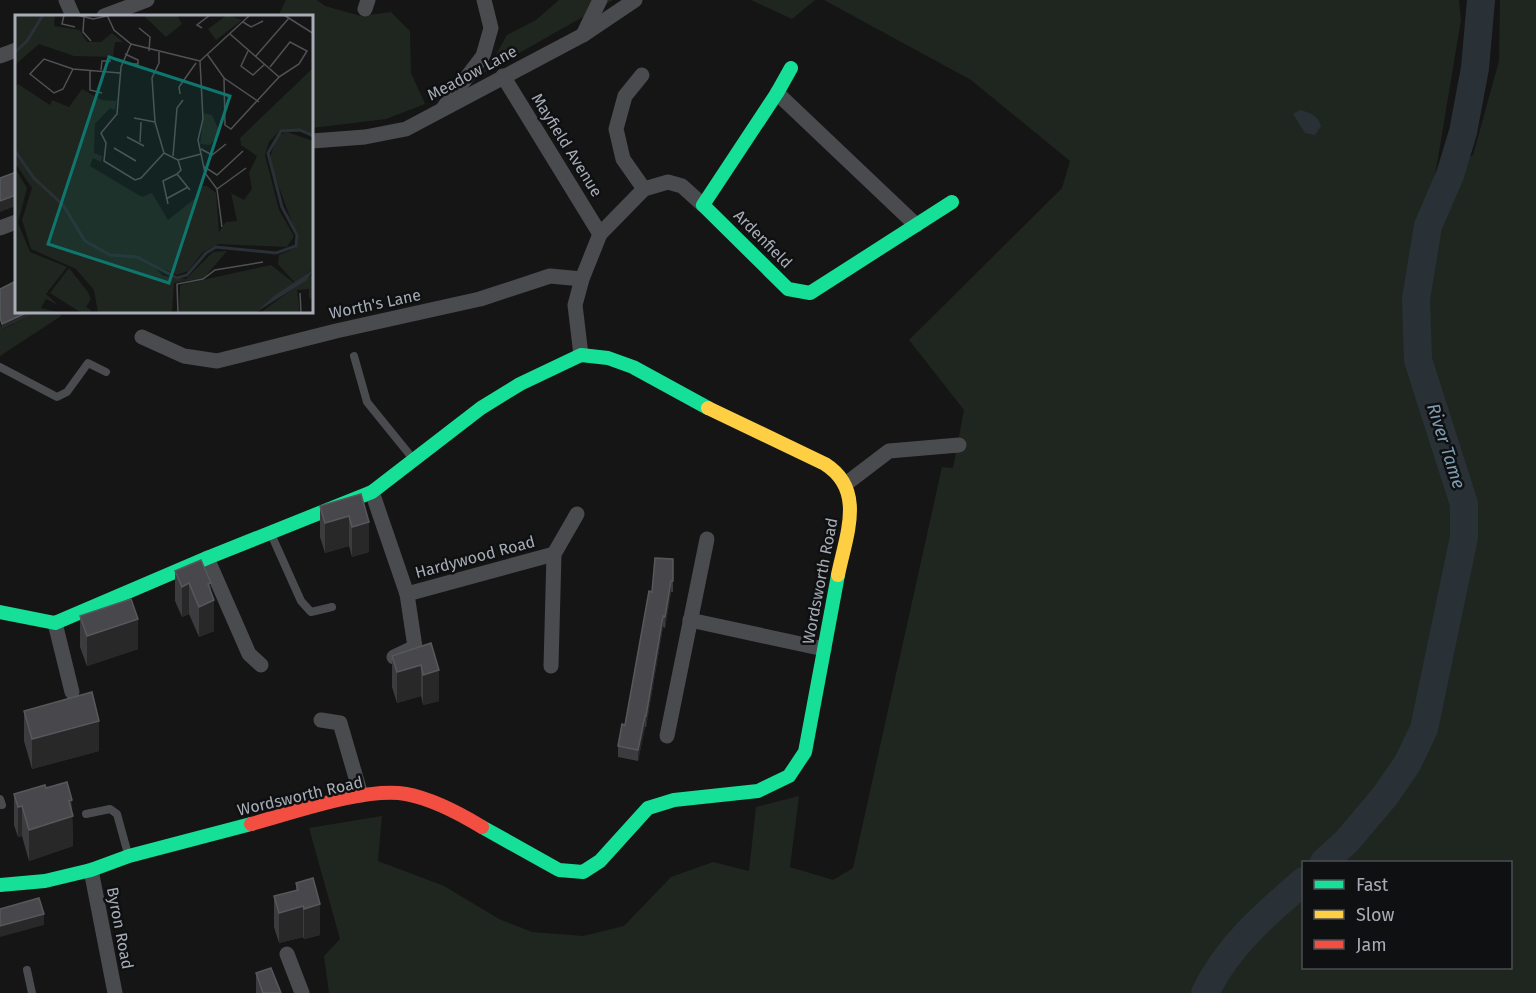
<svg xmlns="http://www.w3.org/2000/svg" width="1536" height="993" font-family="'Fira Sans',sans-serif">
	<rect width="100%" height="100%" fill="#151515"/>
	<g fill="#1f261f" fill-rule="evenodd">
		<polygon points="286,0 317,0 325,6 361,16 391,12 410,31 411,73 425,104 386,119 312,128 312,16 278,16"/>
		<polygon points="559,0 613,0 480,75 494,58 507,35 536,20"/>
		<polygon points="751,0 815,0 792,19"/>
		<path d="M824,0H1459L1461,20L1435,176L1473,155L1499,61L1500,0H1536V993H329L324,956L340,939L309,828L382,816L378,861L444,886L499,919L532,932L583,936L624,926L671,877L713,862L749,871L756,807L799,796L790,867L833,880L853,868L942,467L953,468L964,410L909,340L1062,188L1070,161L971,80ZM1304,862H1510V968H1304Z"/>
		<polygon points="39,312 59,312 61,316 0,356 0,324 3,329"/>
	</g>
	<path fill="#293137" d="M1300,110C1310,113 1318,115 1321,126L1315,135L1305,133L1293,114Z"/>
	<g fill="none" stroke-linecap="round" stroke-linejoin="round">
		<g stroke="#293137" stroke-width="28">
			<polyline points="1324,862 1347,841 1385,796 1407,764 1424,729 1464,537 1464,504 1418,360 1416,299 1428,226 1450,175 1463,132 1475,68 1481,0"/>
			<path d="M1205,993C1227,947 1265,914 1304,881"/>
		</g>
		<g stroke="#4a4b4e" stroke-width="8">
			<polyline points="354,356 367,402 414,460"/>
			<polyline points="0,367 57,397 67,392 88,363 106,372"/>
			<polyline points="271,534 301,601 311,612 332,607"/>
			<polyline points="0,799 2,805"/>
			<polyline points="86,814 110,809 117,814 128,854"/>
			<polyline points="27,970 32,993"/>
		</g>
		<g stroke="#4a4b4e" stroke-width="15">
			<polyline points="66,0 73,16"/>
			<polyline points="365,9 368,0"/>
			<polyline points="104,16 147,0"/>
			<polyline points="583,35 600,0"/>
			<polyline points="0,56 16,50"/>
			<polyline points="642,75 625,96 616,129 623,159 644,189"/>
			<polyline points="503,76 600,234"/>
			<polyline points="777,93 916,225"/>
			<polyline points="444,107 483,56 491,28 484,0"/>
			<polyline points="312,141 365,137 406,129 583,35 635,0"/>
			<polyline points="0,228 16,222"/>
			<polyline points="142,337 184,356 217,361 336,331 480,299 550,276 582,279"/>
			<polyline points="581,355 575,305 582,279 600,234 644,189 668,182 682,186 703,205"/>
			<polyline points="847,483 889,451 959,445"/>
			<polyline points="372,492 407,594 415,647 394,657"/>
			<polyline points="207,558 249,654 261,665"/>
			<polyline points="407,594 554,554"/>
			<polyline points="690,620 824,649"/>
			<polyline points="55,623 72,692"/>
			<polyline points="551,666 554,554 577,514"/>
			<polyline points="321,720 340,723 361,795"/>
			<polyline points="667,736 707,539"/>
			<polyline points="91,870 115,993"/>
			<polyline points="287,954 302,993"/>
		</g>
		<g stroke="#16e098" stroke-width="14">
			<polyline points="791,68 777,93 703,205 788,289 810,293 952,202"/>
			<polyline points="0,612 55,623 207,558 372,492 481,408 520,384 581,355 608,358 633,367 708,408"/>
			<polyline points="482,827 559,870 583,872 600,861 648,808 674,800 758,791 789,776 805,752 838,575"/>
			<polyline points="0,885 45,881 91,870 129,856 251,824"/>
		</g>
		<path stroke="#ffcf43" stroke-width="14" d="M708,408L825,464C866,490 846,535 838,575"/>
		<path stroke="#f24e42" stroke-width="14" d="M251,824C293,813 364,787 406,794C433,799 459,813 482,827"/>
	</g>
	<g fill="#3c3c3f">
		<polygon points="361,494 369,552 352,557 349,546 325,553 320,537 320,506"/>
		<polygon points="673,559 673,592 671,592 665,628 663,627 646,727 645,727 638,761 618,757 618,746"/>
		<polygon points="175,571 211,591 214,631 199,637 189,614 182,617 175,601"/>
		<polygon points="80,616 138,649 87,666 80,647"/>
		<polygon points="431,643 439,701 423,705 421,696 397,703 392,687 392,656"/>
		<polygon points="24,711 99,751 32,769 24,741"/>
		<polygon points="46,788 72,813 73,846 29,861 22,836 18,837 14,825 14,794"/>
		<polygon points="296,883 320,935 304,939 303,937 279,943 274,927 274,896 296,891"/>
		<polygon points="256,973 281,993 256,993"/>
	</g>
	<g fill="#282829">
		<polygon points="16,195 16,206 0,212 0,201"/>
		<polygon points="28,312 39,312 2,329 2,324"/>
		<polygon points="349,516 349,546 325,553 325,523"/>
		<polygon points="369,522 369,552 352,557 352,527"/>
		<polygon points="671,581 671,592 665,628 665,617"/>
		<polygon points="189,583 189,614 182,617 182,587"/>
		<polygon points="211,583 211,602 214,600 214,631 199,637 199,607 208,584"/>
		<polygon points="663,616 663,627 646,727 646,716"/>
		<polygon points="138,619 138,649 87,666 87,636"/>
		<polygon points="421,665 421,696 397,703 397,672"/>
		<polygon points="439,670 439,701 423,705 423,675"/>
		<polygon points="645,716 645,727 638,761 638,750"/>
		<polygon points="99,721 99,751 32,769 32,739"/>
		<polygon points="72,800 73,846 29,861 29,830 69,801"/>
		<polygon points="22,806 22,836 18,837 18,807"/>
		<polygon points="320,904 320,935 304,939 304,909"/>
		<polygon points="303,906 303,937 279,943 279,913"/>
		<polygon points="44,914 44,925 0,937 0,926"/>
	</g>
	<g fill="#48484c" stroke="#56585c" stroke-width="1.5">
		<polygon points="16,172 16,195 0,201 0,178"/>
		<polygon points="16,281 16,312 28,312 2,324 0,318 0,289"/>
		<polygon points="361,494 369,522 352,527 349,516 325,523 320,506"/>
		<polygon points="655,558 673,559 673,581 671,581 665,617 663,616 646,716 645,716 638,750 618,746 622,724 625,725 649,591 652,592"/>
		<polygon points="201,560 211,583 208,584 214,600 199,607 189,583 182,587 175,571"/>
		<polygon points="131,599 138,619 87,636 80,616"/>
		<polygon points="431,643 439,670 423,675 421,665 397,672 392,656"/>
		<polygon points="92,692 99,721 32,739 24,711"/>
		<polygon points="67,782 72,800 69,801 73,816 29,830 22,806 18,807 14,794 45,785 46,788"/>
		<polygon points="313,878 320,904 304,909 303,906 279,913 274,896 298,890 296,883"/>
		<polygon points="39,898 44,914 0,926 0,909"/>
		<polygon points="271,968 281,993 263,993 256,973"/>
	</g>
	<g text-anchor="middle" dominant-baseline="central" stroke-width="5" stroke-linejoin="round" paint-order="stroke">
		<g font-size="16" fill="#a7acb6" stroke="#0f1011">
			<text transform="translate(472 73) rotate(-28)">Meadow Lane</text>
			<text transform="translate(567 145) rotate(58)">Mayfield Avenue</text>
			<text transform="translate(763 239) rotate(45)">Ardenfield</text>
			<text transform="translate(375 304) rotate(-12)">Worth's Lane</text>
			<text transform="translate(475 557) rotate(-15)">Hardywood Road</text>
			<text transform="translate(820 581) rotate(-79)">Wordsworth Road</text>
			<text transform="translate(300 796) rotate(-13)">Wordsworth Road</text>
			<text transform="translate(120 928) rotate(79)">Byron Road</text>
		</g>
		<g font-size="18" font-style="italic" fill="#7e9cb0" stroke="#0f1011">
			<text transform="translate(1446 446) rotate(72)">River Tame</text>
		</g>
	</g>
	<g transform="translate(15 15)">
		<rect width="298" height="298" fill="#151515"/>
		<path d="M0,0H40L39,11L65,15L72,27H86L97,18L108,27H100L98,42L59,41L24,29L0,50ZM128,0H162L167,9L151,22ZM212,0L227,5L201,25L193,14ZM298,53V119L286,114L265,115L254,127L250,140L264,195L279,221L272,232L204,229L188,237L173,256L162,260L137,249L148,261L171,264L198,237L212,236L189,263L159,268L157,298H83L79,275L61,254L16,234L7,205L17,173L0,148V72L3,69L35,90L37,85L54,92L67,74L87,85L102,86L100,95L95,93L80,109L79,138L87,141L86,147L78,143L75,151L127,182L137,178L153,205L183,181L187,171H192L201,178L204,217L211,207L222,206L216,178L229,185L237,174L234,158L242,141L226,130L225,123ZM189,98L197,100L205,118L195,130L185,129ZM272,117L298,126V254L280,268L263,249L264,240L280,233L283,224L254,145L262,121ZM0,153L12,173L3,208L15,237L52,252L31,279L43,290L31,284L26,293L46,298H0ZM256,250L279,268L240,298H164L165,270ZM54,253L73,277L76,284L71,292L76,295L75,298L65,297L35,278ZM298,259V284L294,283V274L282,275L285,298H245Z" fill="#1f261f"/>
		<path d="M298,255L292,265L240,298L259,281Z" fill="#293137"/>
		<path fill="none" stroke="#293137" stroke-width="3" d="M0,37L12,26L28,0M0,136L19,163L48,190L70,226L95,240L122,242L162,263L172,260L191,238L201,232L261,238L281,231L282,220L267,192L253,138L266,116L285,115L299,121"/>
		<path fill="none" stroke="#4f5155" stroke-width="1.5" d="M49,0L47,9L60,12M62,0L78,4L92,1M92,0L99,15L116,29L185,46M269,0L299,19M69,2L68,17L76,26M228,7L236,12L248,6M124,13L135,22L134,36M187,13L182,10L195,0M116,29L106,52L102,99L86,118L91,128L89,146L120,165L126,163L149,138L140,107L137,63L144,48V37M233,36L226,51L238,60L250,49M110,39L123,45V49H117M192,39L209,63L244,87M240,42L274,3M185,46L188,104L183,125L190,158L202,174L207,212M185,46L235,0M255,52L275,27L292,36L284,49L264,62M58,54L48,74L39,78L15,59L29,44L58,54L105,58M75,55V75L87,78M86,55L87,46H96M209,63L210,110L216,114L264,62L215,19M165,79L164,72L181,48M119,103L140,107M112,122L129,131M125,127L126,107M99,133L121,146M186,134L197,140L211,129M149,138L163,145L166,155L162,159M158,141L162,93L168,85M163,145L186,139M188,151L202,160L228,136M202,174L231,153M151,184L173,172M153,189L148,166L162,159L175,175M285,278L286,298M163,298L162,269L188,264L200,255L248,247"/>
		<path fill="#0f766e" fill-opacity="0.15" stroke="#0f766e" stroke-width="3" d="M94,42L215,81L154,268L33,229Z"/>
		<rect width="298" height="298" fill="none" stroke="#a7acb6" stroke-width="3"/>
	</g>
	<rect x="1302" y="861" width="210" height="108" fill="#0f1011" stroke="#4c4e53" stroke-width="1.5"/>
	<rect x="1314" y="880" width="30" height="9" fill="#16e098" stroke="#4c4e53" stroke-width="1.5"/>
	<text x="1356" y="891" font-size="18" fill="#a7acb6">Fast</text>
	<rect x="1314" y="910" width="30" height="9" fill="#ffcf43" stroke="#4c4e53" stroke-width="1.5"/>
	<text x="1356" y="921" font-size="18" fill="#a7acb6">Slow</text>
	<rect x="1314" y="940" width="30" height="9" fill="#f24e42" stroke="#4c4e53" stroke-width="1.5"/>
	<text x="1356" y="951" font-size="18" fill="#a7acb6">Jam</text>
</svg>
